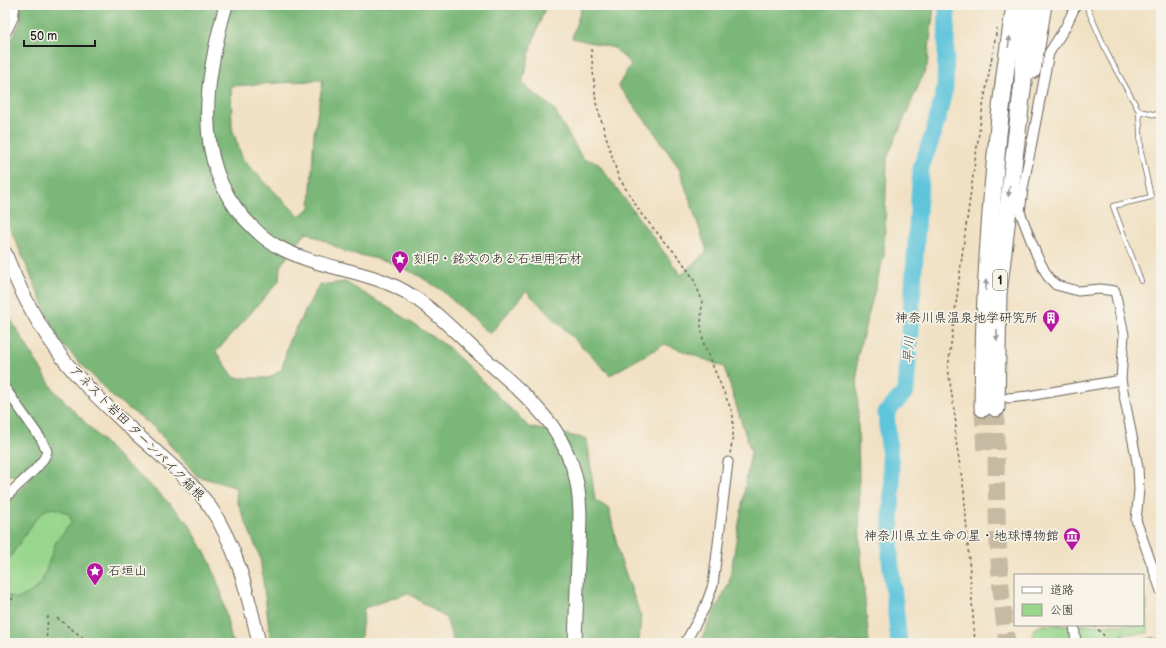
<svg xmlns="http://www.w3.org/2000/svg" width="1166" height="648" font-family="'Balsamiq Sans','Klee One',sans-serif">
	<rect width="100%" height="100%" fill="#f7f3e8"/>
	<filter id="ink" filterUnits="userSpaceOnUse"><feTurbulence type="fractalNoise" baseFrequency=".025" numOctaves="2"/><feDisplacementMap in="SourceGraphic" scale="8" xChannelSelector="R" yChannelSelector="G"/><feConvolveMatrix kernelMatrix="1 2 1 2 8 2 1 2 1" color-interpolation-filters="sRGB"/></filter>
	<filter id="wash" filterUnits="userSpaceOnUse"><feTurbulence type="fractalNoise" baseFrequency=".012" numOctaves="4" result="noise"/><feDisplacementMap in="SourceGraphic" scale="16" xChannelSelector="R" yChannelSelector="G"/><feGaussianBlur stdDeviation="0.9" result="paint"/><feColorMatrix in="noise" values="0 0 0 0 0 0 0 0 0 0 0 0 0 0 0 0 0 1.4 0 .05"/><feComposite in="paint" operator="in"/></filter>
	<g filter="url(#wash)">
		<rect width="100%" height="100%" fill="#f1e1c4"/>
		<g fill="#98d68c" stroke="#5a7954">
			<polygon points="37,494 105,518 5,643 5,533"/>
			<polygon points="1143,597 1147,601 1148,633 1122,634 1122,643 1034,643 1033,630 1042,625 1143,625"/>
		</g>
		<g fill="#7ab778" stroke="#4b6a4a" fill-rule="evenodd">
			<path d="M20,5H546L532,44L522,84L553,108L583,159L597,162L681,275L707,251L679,168L652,129L618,86L631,64L614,48L572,38L582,5H934L927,66L887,158L884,255L857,358L860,546L869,643H699L729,583L751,452L724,367L665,344L610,375L526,291L490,334L440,289L416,274L387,261L346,252L307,232L280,266L279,281L216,352L235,378H269L282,369L289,341L319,285L345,282L389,308L448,347L529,427L587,439L595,500L609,509L620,558L641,616L639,643H454L446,618L408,593L364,608L360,643H271L260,557L237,501L235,487L197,476L154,427L113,397L59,341L5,216V52L21,21ZM323,80L314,134L310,208L299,216L243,160L232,128L231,86Z"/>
			<path d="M5,310L53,389L119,458L162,496L188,522L210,562L221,592L231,638L235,643H5V595L18,599L36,589L42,581L56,542L72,522L69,514C62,511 56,507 48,509C37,512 13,554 5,565V503L31,479L5,474Z"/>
		</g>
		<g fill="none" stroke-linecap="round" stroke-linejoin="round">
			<polyline stroke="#5ec5db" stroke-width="17" points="899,643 890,558 892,482 886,413 906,391 921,167 933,135 945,88 947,5"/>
		</g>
	</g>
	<g filter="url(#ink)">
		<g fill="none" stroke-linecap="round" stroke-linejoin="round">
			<g stroke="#c6baa2" stroke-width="17" stroke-dasharray="17 8" stroke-linecap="butt">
				<polyline points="983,408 985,457"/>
				<path d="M996,408C996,486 996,565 1007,643"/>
			</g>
			<g stroke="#676157" stroke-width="6">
				<g id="lane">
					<polyline points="1086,5 1110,59 1139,111 1141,152 1151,197 1113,206 1141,281"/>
					<polyline points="1139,111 1161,116"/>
					<polyline points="1122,643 1161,641"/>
				</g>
			</g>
			<g stroke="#676157" stroke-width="11">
				<g id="street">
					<polyline points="1076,5 1065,28 1049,53 1023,189 1020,212 1037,256 1048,277 1056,285 1078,291 1100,289 1115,291 1124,335 1121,380 1138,467 1139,490 1136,520 1161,591"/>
					<path d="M5,388L41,439L47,451C43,468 16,484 5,499"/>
					<polyline points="1008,398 1028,396 1121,380"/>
					<polyline points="1074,625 1076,643"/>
					<polyline points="685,643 705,607 713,585 728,462"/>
				</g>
			</g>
			<g stroke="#676157" stroke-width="15">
				<g id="secondary">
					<path d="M226,5C206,75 191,159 244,218C253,228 264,239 275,245C309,265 349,268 385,282C422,296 449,326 477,352C502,374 528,396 549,422C559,434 566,450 572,465C583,496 580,528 578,560C577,588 576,615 575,643"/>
					<polyline points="5,30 11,18 13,5"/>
					<path d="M5,253C18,286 33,317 54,346C75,378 105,404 132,430C158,454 190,478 210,507C238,548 248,596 259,643"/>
				</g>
			</g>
			<g stroke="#676157" stroke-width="19">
				<g id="highway">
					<polyline points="1022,41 1029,5"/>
					<polyline points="1032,70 1043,5"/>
					<path d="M983,408C984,274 994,138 1015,5"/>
					<polyline points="996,408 998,294 1023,82 1025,31"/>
				</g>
			</g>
			<g stroke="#676157" stroke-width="1.5" stroke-dasharray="3 3" stroke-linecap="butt">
				<polyline points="591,49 596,103 618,176 642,215 681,260 693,278 702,300 701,326 704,345 733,414 733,437 730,454"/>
				<polyline points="5,617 14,594"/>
				<polyline points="57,618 90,643"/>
				<polyline points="1094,625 1111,643"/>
				<polyline points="46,643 48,616"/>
				<polyline points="975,643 964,491 955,435 956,424 948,368 963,248 981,118 997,28"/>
			</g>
			<use href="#lane" stroke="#fff" stroke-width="4.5"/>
			<use href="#street" stroke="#fff" stroke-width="9"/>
			<use href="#secondary" stroke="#fff" stroke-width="13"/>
			<use href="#highway" stroke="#fff" stroke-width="17"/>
		</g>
		<defs><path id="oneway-solid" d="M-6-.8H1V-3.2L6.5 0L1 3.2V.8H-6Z"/></defs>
		<g fill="#999">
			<use href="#oneway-solid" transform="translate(1009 42) rotate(-81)"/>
			<use href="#oneway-solid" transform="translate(1009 191) rotate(97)"/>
			<use href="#oneway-solid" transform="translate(986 285) rotate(-87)"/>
			<use href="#oneway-solid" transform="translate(997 335) rotate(91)"/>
		</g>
	</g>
	<defs>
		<g id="sight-pin" transform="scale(0.9)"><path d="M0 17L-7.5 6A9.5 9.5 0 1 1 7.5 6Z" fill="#b5179e" stroke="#f7f3e8"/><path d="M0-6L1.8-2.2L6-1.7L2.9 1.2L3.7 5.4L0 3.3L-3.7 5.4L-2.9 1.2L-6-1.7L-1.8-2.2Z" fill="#fff"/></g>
		<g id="building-pin" transform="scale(0.9)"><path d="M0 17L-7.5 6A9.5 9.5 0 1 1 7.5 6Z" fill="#b5179e" stroke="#f7f3e8"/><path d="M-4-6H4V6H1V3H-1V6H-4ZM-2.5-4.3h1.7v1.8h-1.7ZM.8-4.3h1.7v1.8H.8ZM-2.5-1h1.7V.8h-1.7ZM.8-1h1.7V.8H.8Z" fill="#fff"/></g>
		<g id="museum-pin" transform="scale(0.9)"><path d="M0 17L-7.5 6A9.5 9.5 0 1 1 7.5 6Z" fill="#b5179e" stroke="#f7f3e8"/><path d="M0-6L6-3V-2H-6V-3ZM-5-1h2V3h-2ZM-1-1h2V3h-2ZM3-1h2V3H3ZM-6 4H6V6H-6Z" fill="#fff"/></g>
	</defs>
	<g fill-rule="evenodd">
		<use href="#sight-pin" x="400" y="259"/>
		<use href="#building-pin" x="1051" y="318"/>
		<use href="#museum-pin" x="1072" y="536"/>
		<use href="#sight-pin" x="95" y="571"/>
	</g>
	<g text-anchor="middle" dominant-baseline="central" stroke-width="3.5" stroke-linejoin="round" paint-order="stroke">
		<rect fill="#f7f3e8" stroke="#5e5c59" stroke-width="1" x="993" y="270" width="14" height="20" rx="3"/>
		<g font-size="12" font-weight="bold" fill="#1c1c1c">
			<text x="1000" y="280">1</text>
		</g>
		<g font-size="13" fill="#1c1c1c" stroke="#f7f3e8" text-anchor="start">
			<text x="413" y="259">刻印・銘文のある石垣用石材</text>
			<text x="1038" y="318" text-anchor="end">神奈川県温泉地学研究所</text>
			<text x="1059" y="536" text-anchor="end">神奈川県立生命の星・地球博物館</text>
			<text x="108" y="571">石垣山</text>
		</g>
		<g font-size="13" fill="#1c1c1c" stroke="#f7f3e8">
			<text transform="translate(137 433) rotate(45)">アネスト岩田 ターンパイク箱根</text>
		</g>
		<g font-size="14" font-style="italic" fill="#33575f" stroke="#f7f3e8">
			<text transform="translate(909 350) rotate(-86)">早川</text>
		</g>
	</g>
	<rect width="1166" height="648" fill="none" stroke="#f7f3e8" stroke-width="20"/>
	<rect x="1014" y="574" width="130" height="52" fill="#f7f3e8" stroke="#9f9d96"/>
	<rect x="1022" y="587" width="20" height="6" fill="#ffffff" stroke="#9f9d96"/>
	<text x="1050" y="594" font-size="12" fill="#1c1c1c">道路</text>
	<rect x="1022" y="604" width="20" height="12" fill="#98d68c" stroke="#9f9d96"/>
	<text x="1050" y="614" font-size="12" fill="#1c1c1c">公園</text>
	<path d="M24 40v6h71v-6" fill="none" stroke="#1c1c1c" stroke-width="2"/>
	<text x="30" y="40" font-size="12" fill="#1c1c1c" stroke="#f7f3e8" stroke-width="3" paint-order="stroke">50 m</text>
</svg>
